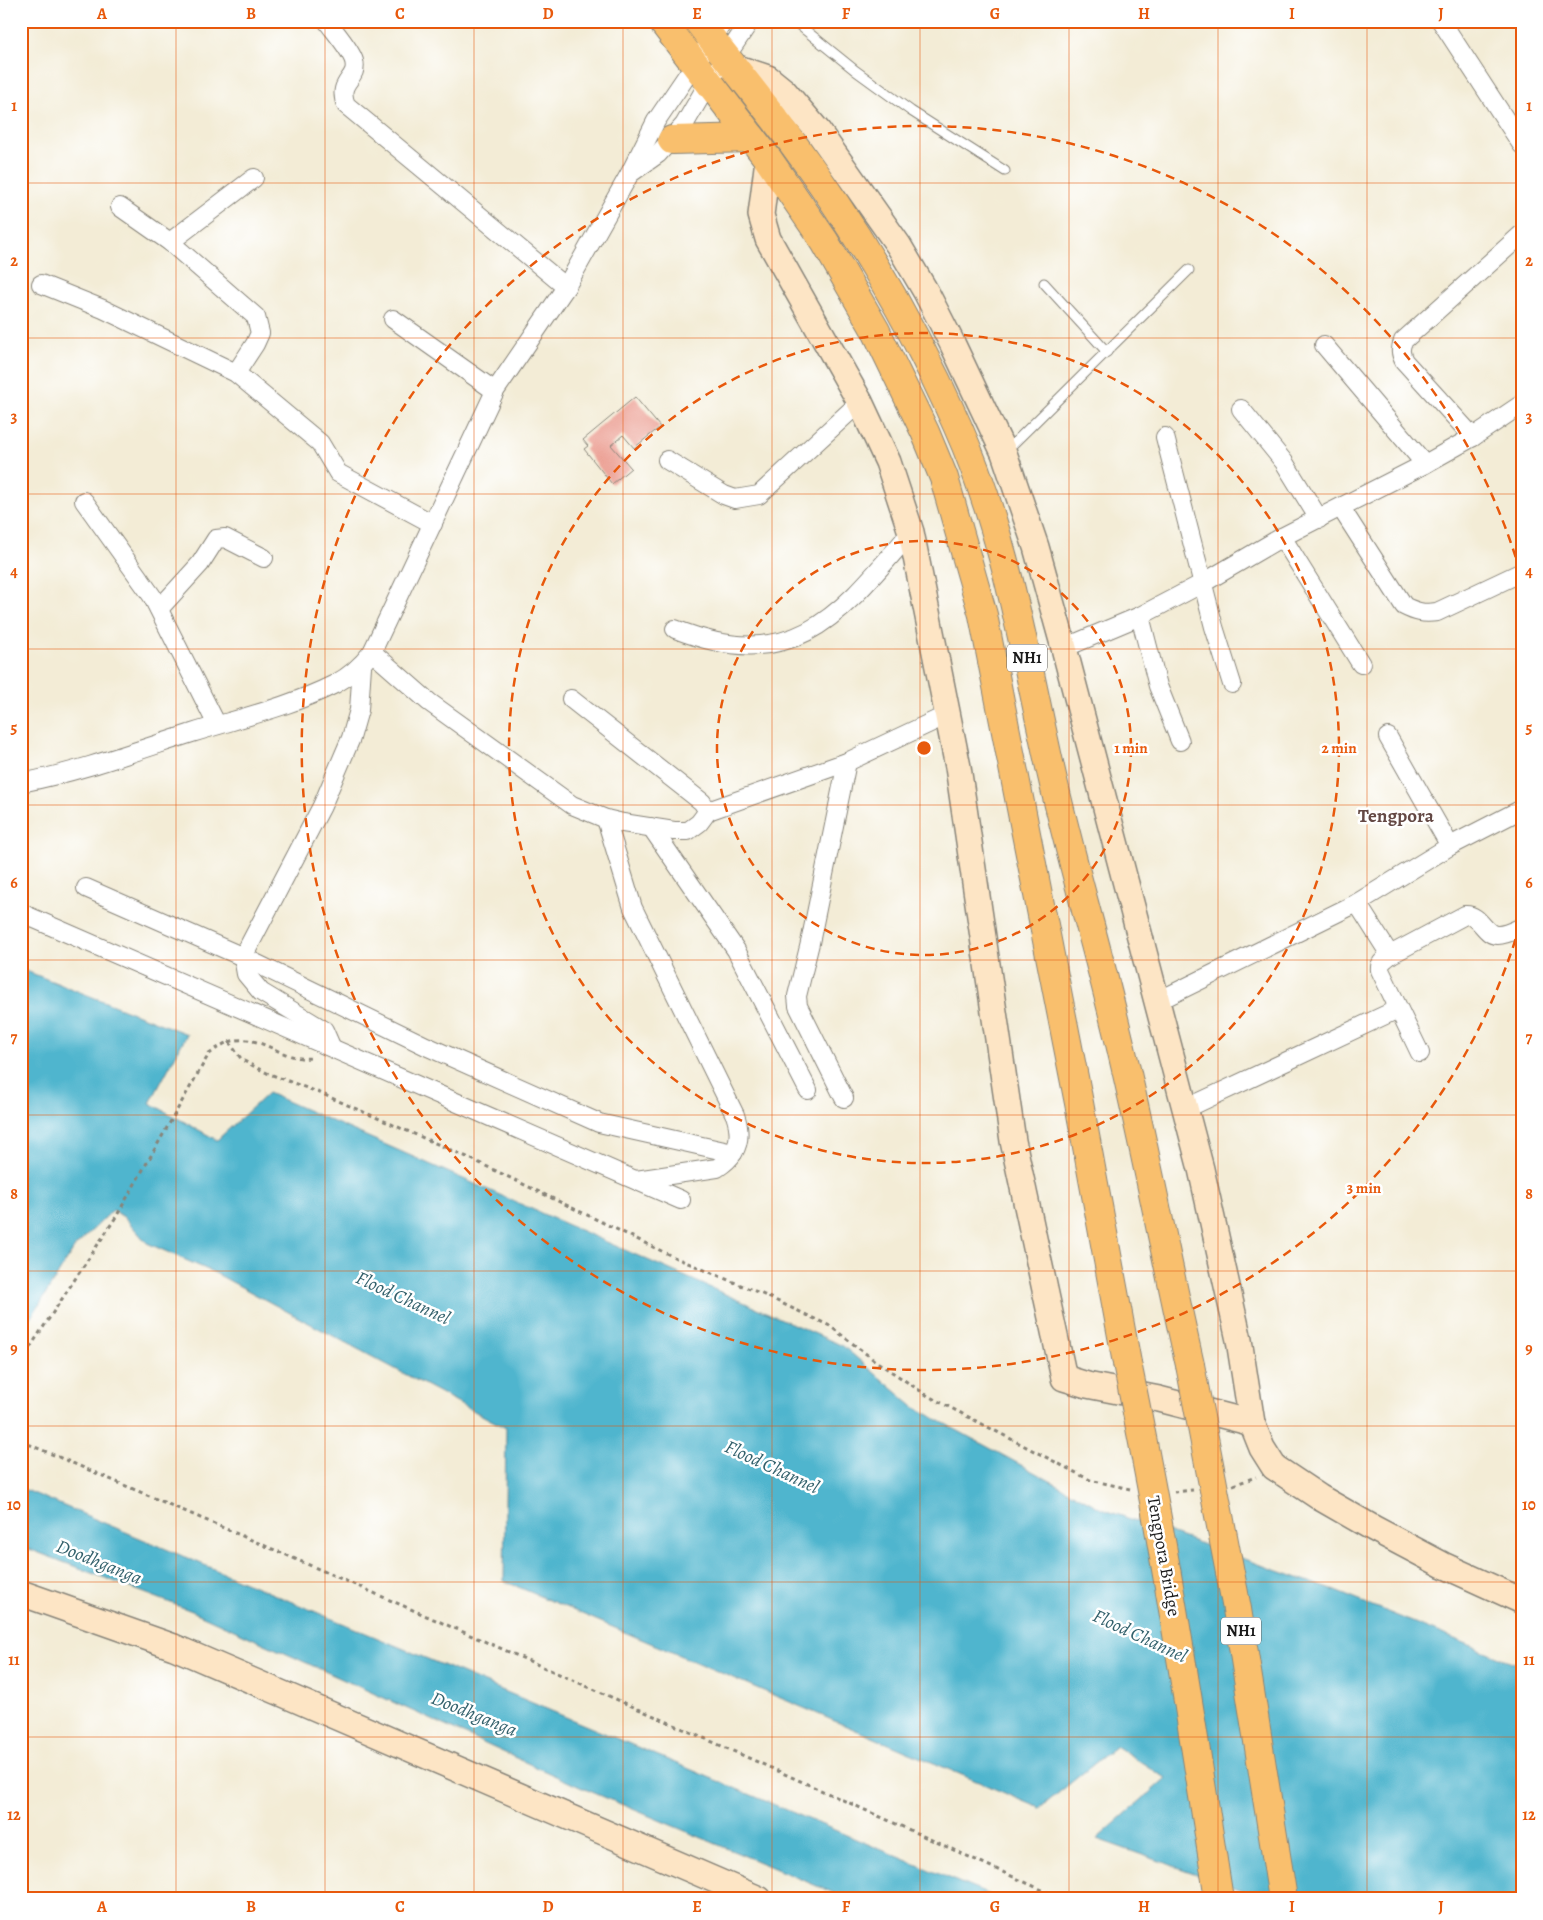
<svg xmlns="http://www.w3.org/2000/svg" width="1543" height="1920" font-family="Alegreya,serif">
	<rect width="100%" height="100%" fill="#fff"/>
	<filter id="ink" filterUnits="userSpaceOnUse"><feTurbulence type="fractalNoise" baseFrequency=".02" numOctaves="2"/><feDisplacementMap in="SourceGraphic" scale="10" xChannelSelector="R" yChannelSelector="G"/><feConvolveMatrix kernelMatrix="1 2 1 2 8 2 1 2 1" color-interpolation-filters="sRGB"/></filter>
	<filter id="wash" filterUnits="userSpaceOnUse"><feTurbulence type="fractalNoise" baseFrequency=".0096" numOctaves="4" result="noise"/><feDisplacementMap in="SourceGraphic" scale="20" xChannelSelector="R" yChannelSelector="G"/><feGaussianBlur stdDeviation="1.12" result="paint"/><feColorMatrix in="noise" values="0 0 0 0 0 0 0 0 0 0 0 0 0 0 0 0 0 1.4 0 .05"/><feComposite in="paint" operator="in"/></filter>
	<g filter="url(#wash)">
		<rect width="100%" height="100%" fill="#f3ecd6"/>
		<g fill="#4fb5ce" stroke="#366875">
			<polygon points="21,969 187,1034 150,1103 217,1140 268,1093 843,1346 914,1407 1102,1509 1335,1591 1522,1666 1522,1899 1268,1899 1097,1839 1166,1778 1116,1746 1040,1808 504,1581 506,1428 215,1273 147,1243 125,1218 113,1210 75,1247 21,1334"/>
			<polygon points="21,1488 970,1887 999,1899 848,1899 580,1787 192,1611 21,1546"/>
		</g>
		<g id="blocks">
			<polygon fill="#eb9c90" points="635,397 660,427 634,448 623,435 611,445 631,468 612,484 584,449 588,446 583,440"/>
		</g>
	</g>
	<g filter="url(#ink)">
		<use href="#blocks" fill-opacity="0" stroke="#888479" stroke-width="1"/>
		<g fill="none" stroke-linecap="round" stroke-linejoin="round">
			<g stroke="#888479" stroke-width="11">
				<g id="lane">
					<polyline points="794,21 856,71 911,111 1005,171"/>
					<polyline points="1044,283 1107,352"/>
					<polyline points="1006,451 1189,270"/>
				</g>
			</g>
			<g stroke="#888479" stroke-width="20">
				<g id="street">
					<path d="M327,21C334,31 351,50 354,61C359,80 336,80 346,105L566,287"/>
					<polyline points="1441,21 1522,145"/>
					<polyline points="631,173 658,154 684,125 709,82 750,21"/>
					<polyline points="120,207 170,242 256,317 260,333 255,344 236,373"/>
					<polyline points="170,242 254,178"/>
					<polyline points="41,284 103,309 236,373 320,443 338,473 433,524"/>
					<polyline points="393,319 495,391"/>
					<polyline points="1324,345 1425,464"/>
					<polyline points="1241,409 1284,462 1319,519"/>
					<polyline points="1165,437 1214,627 1232,684"/>
					<path d="M1473,437L1404,361C1400,353 1400,349 1403,341L1522,234"/>
					<polyline points="667,460 724,495 735,499 759,495 860,402"/>
					<polyline points="84,501 152,596 217,725"/>
					<path d="M1341,508L1404,606C1416,612 1423,614 1437,612L1522,572"/>
					<polyline points="1282,537 1361,664"/>
					<polyline points="159,609 200,564 216,539 225,538 264,558"/>
					<polyline points="1140,616 1158,686 1180,741"/>
					<path d="M675,629C794,676 839,616 911,532"/>
					<polyline points="1064,648 1140,616 1203,583 1282,537 1425,464 1473,437 1522,404"/>
					<polyline points="372,652 429,702 572,805 606,819 623,823 674,831 688,831 699,823 708,811 702,802 571,699"/>
					<polyline points="1388,737 1450,846"/>
					<path d="M21,783C79,772 136,751 192,733C240,718 289,707 335,684C350,676 362,665 372,652L495,391L566,287L629,175L656,121L724,21"/>
					<polyline points="708,811 847,762 949,714"/>
					<path d="M606,819L633,908L735,1115C743,1138 738,1155 717,1168L636,1180"/>
					<polyline points="651,827 736,950 808,1090"/>
					<polyline points="86,888 243,957 426,1046 599,1123 733,1153"/>
					<path d="M1357,903L1390,955C1384,960 1379,963 1380,970L1420,1053"/>
					<polyline points="21,913 681,1200"/>
					<path d="M1390,955L1465,915C1481,914 1484,936 1498,935C1506,935 1515,930 1522,927"/>
					<polyline points="1156,1002 1357,903 1450,846 1522,809"/>
					<polyline points="331,1046 324,1030 261,992 246,974 243,957 322,806 351,738 359,710 362,666"/>
					<polyline points="844,1098 798,1006 797,996 810,943 847,762"/>
					<polyline points="1185,1109 1398,1009"/>
				</g>
			</g>
			<g stroke="#888479" stroke-width="28">
				<g id="secondary">
					<polyline points="732,66 768,78 784,91 818,131 899,246 926,292 952,343 1004,453 1036,547 1064,648 1201,1169 1239,1340 1252,1423 1262,1448 1274,1467 1319,1497 1373,1528 1443,1565 1522,1601"/>
					<polyline points="768,159 761,215 768,239 860,402 888,462 911,532 958,767 1013,1141 1064,1378 1087,1385 1159,1399 1252,1423"/>
					<polyline points="21,1593 174,1647 759,1899"/>
				</g>
			</g>
			<g stroke="#888479" stroke-width="30">
				<g id="highway">
					<polyline points="662,21 768,159 825,242 876,331 925,432 944,478 983,615 1079,1103 1127,1363"/>
					<path d="M698,21C729,62 762,101 792,142C857,230 913,325 957,425C1007,536 1025,658 1052,776C1071,859 1095,940 1115,1023C1143,1136 1164,1251 1190,1365"/>
					<polyline points="672,140 752,138"/>
				</g>
			</g>
			<g stroke="#888479" stroke-width="3" stroke-dasharray="4 4" stroke-linecap="butt">
				<polyline points="229,1042 242,1060 267,1073 320,1093 467,1157 676,1258 762,1294 830,1326 874,1360 928,1396 1090,1480 1130,1489"/>
				<path d="M21,1361L116,1217L209,1054C215,1050 222,1044 229,1042C259,1031 282,1062 311,1058"/>
				<path d="M21,1441C370,1590 717,1742 1062,1899"/>
				<polyline points="1233,1485 1256,1477"/>
				<polyline points="1174,1492 1193,1490"/>
			</g>
			<use href="#lane" stroke="#fff" stroke-width="9"/>
			<use href="#street" stroke="#fff" stroke-width="18"/>
			<use href="#secondary" stroke="#fde5c5" stroke-width="25"/>
			<use href="#highway" stroke="#f9bf6d" stroke-width="28"/>
			<g stroke="#888479" stroke-width="30" stroke-linecap="butt">
				<g id="highway-bridge">
					<path d="M1127,1363C1164,1540 1191,1719 1219,1899"/>
					<polyline points="1190,1365 1237,1609 1283,1899"/>
				</g>
			</g>
			<use href="#highway-bridge" stroke="#f9bf6d" stroke-width="28"/>
		</g>
	</g>
	<path fill="none" stroke="#e8590c" stroke-width="1" stroke-opacity="0.55" d="M176,21V1899M325,21V1899M474,21V1899M623,21V1899M772,21V1899M920,21V1899M1069,21V1899M1218,21V1899M1367,21V1899M21,183H1522M21,338H1522M21,494H1522M21,649H1522M21,805H1522M21,960H1522M21,1115H1522M21,1271H1522M21,1426H1522M21,1582H1522M21,1737H1522"/>
	<g fill="none" stroke="#e8590c" stroke-width="2.5" stroke-dasharray="9 6">
		<circle cx="924" cy="748" r="207"/>
		<circle cx="924" cy="748" r="415"/>
		<path d="M1520 925A622 622 0 1 1 1520 571"/>
	</g>
	<g text-anchor="middle" dominant-baseline="central" stroke-width="5" stroke-linejoin="round" paint-order="stroke">
		<g fill="#fff" stroke="#606060" stroke-width="1">
			<rect x="1007" y="644.5" width="40" height="27" rx="4"/>
			<rect x="1221" y="1617.5" width="40" height="27" rx="4"/>
		</g>
		<g font-size="16" font-weight="bold" fill="#1c1c1c">
			<text x="1027" y="658">NH1</text>
			<text x="1241" y="1631">NH1</text>
		</g>
		<g font-size="18" fill="#1c1c1c" stroke="#fff">
			<text transform="translate(1164 1556) rotate(80)">Tengpora Bridge</text>
		</g>
		<g font-size="19" font-weight="bold" fill="#644945" stroke="#fff">
			<text x="1396" y="816">Tengpora</text>
		</g>
		<g font-size="19" font-style="italic" fill="#33616c" stroke="#fff">
			<text transform="translate(403 1298) rotate(25)">Flood Channel</text>
			<text transform="translate(772 1467) rotate(25)">Flood Channel</text>
			<text transform="translate(99 1562) rotate(22)">Doodhganga</text>
			<text transform="translate(1140 1636) rotate(25)">Flood Channel</text>
			<text transform="translate(474 1714) rotate(22)">Doodhganga</text>
		</g>
	</g>
	<circle cx="924" cy="748" r="8" fill="#e8590c" stroke="#fff" stroke-width="2.5"/>
	<g font-size="15" text-anchor="middle" font-weight="bold" fill="#e8590c" stroke="#fff" stroke-width="5" stroke-linejoin="round" paint-order="stroke">
		<text x="1131" y="753">1 min</text>
		<text x="1339" y="753">2 min</text>
		<text x="1364" y="1193">3 min</text>
	</g>
	<rect width="1543" height="1920" fill="none" stroke="#fff" stroke-width="55"/>
	<rect x="28" y="28" width="1488" height="1864" fill="none" stroke="#e8590c" stroke-width="2"/>
	<g font-size="16" text-anchor="middle" font-weight="bold" fill="#e8590c">
		<text x="102" y="19">A</text>
		<text x="251" y="19">B</text>
		<text x="400" y="19">C</text>
		<text x="548" y="19">D</text>
		<text x="697" y="19">E</text>
		<text x="846" y="19">F</text>
		<text x="995" y="19">G</text>
		<text x="1144" y="19">H</text>
		<text x="1292" y="19">I</text>
		<text x="1441" y="19">J</text>
		<text x="14" y="111">1</text>
		<text x="1529" y="111">1</text>
		<text x="14" y="266">2</text>
		<text x="1529" y="266">2</text>
		<text x="14" y="422">3</text>
		<text x="1529" y="422">3</text>
		<text x="14" y="577">4</text>
		<text x="1529" y="577">4</text>
		<text x="14" y="733">5</text>
		<text x="1529" y="733">5</text>
		<text x="14" y="888">6</text>
		<text x="1529" y="888">6</text>
		<text x="14" y="1043">7</text>
		<text x="1529" y="1043">7</text>
		<text x="14" y="1199">8</text>
		<text x="1529" y="1199">8</text>
		<text x="14" y="1354">9</text>
		<text x="1529" y="1354">9</text>
		<text x="14" y="1510">10</text>
		<text x="1529" y="1510">10</text>
		<text x="14" y="1665">11</text>
		<text x="1529" y="1665">11</text>
		<text x="14" y="1820">12</text>
		<text x="1529" y="1820">12</text>
		<text x="102" y="1912">A</text>
		<text x="251" y="1912">B</text>
		<text x="400" y="1912">C</text>
		<text x="548" y="1912">D</text>
		<text x="697" y="1912">E</text>
		<text x="846" y="1912">F</text>
		<text x="995" y="1912">G</text>
		<text x="1144" y="1912">H</text>
		<text x="1292" y="1912">I</text>
		<text x="1441" y="1912">J</text>
	</g>
</svg>
